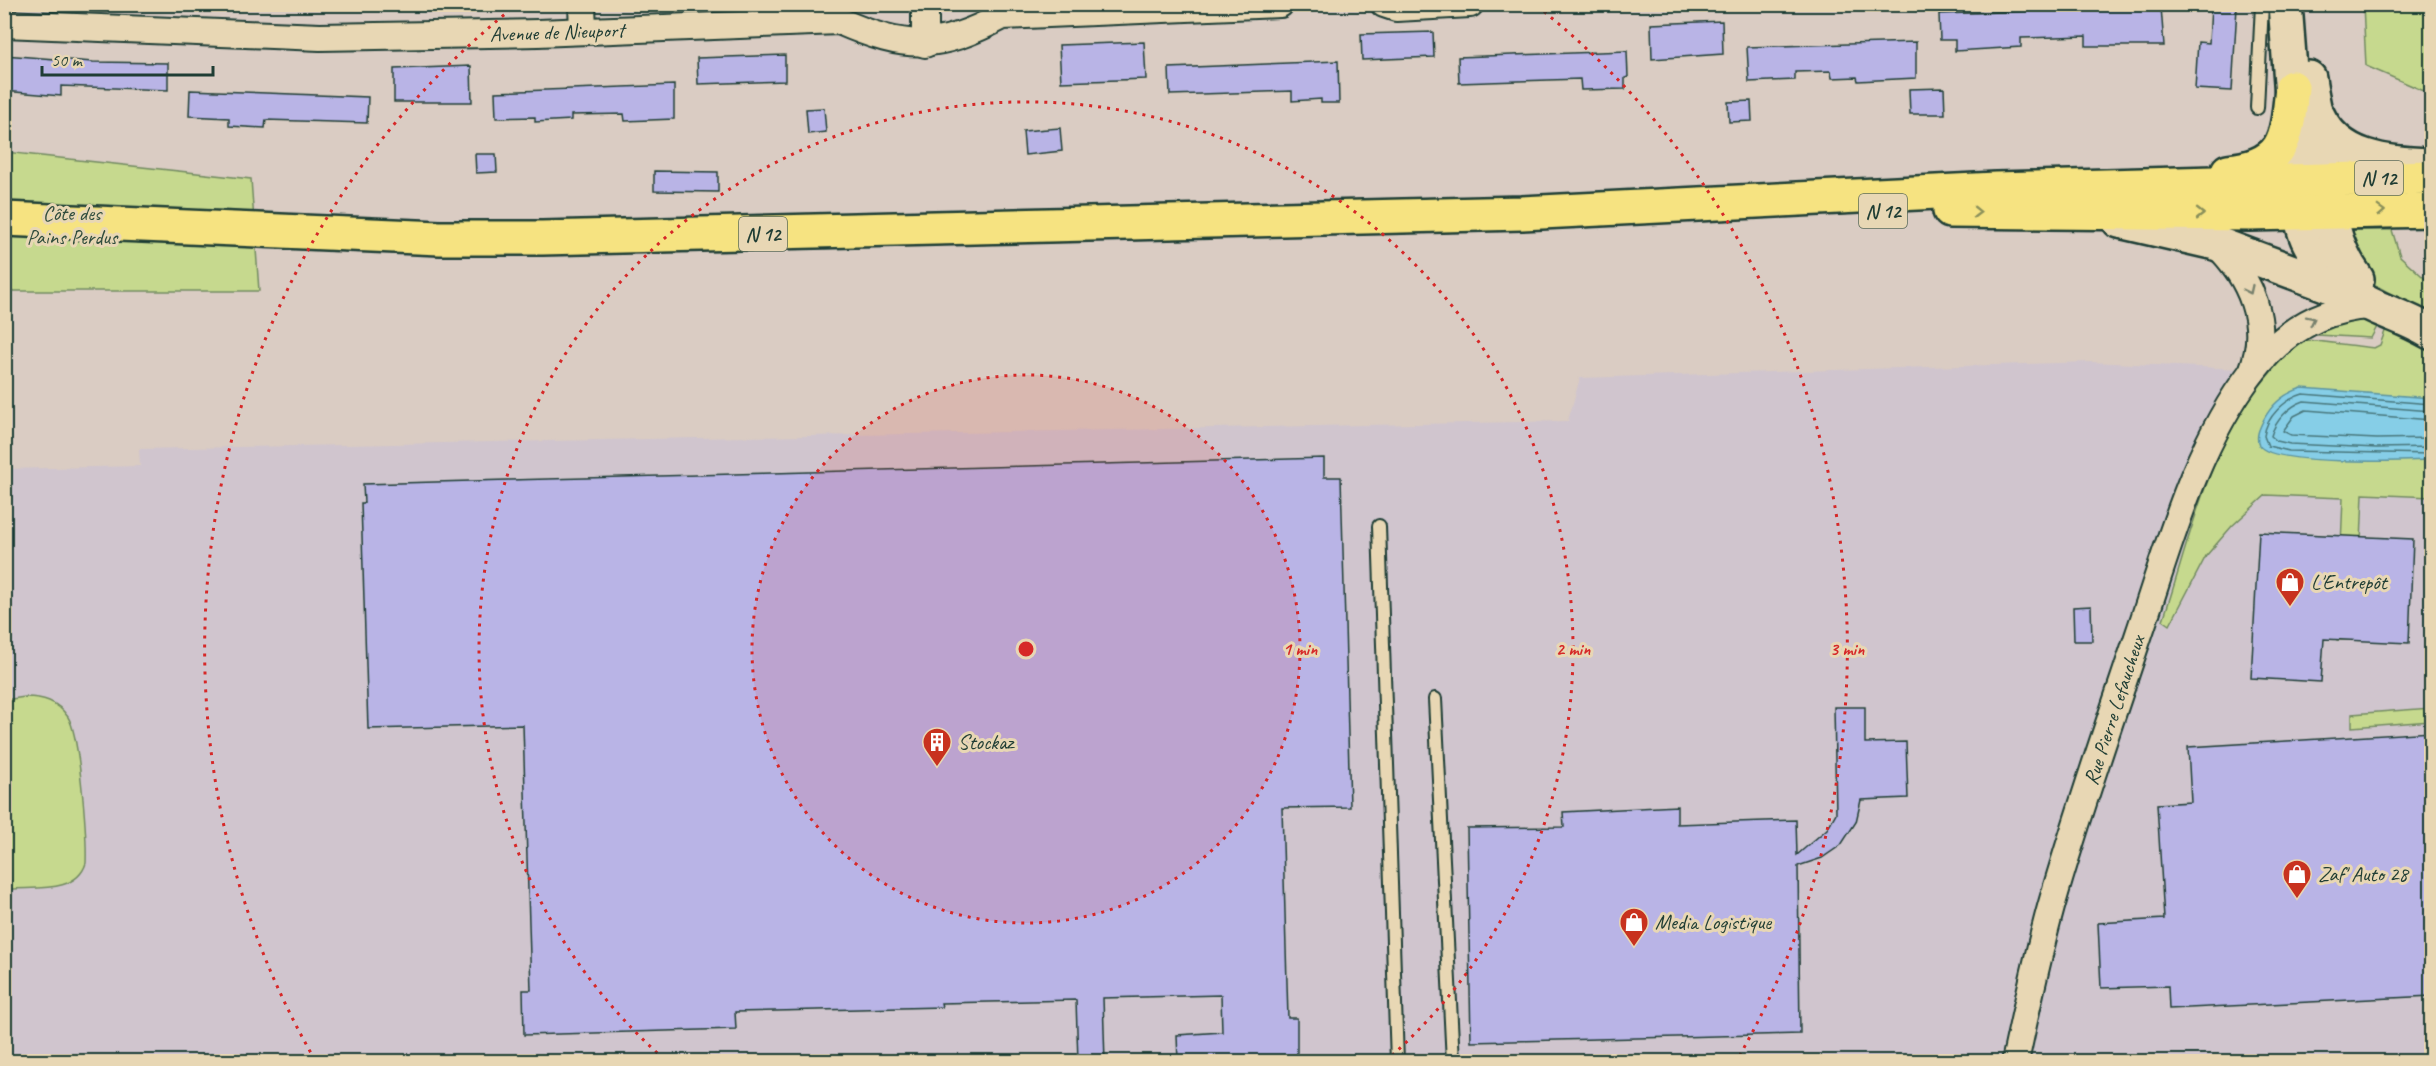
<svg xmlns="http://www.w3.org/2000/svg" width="2436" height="1066" font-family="Caveat,sans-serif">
	<rect width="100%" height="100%" fill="#daccc3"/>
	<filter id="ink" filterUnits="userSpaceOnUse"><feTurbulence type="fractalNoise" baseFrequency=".0167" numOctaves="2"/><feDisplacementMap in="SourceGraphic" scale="12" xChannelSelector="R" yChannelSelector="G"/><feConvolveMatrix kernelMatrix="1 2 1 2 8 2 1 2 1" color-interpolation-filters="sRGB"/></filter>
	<g filter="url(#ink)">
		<polygon fill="#d0c5ce" points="2091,362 2431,378 2431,1061 5,1061 4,469 140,466 139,449 1568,421 1580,378"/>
		<g fill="#c6d98e" stroke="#728b61" stroke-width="1.5">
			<polygon points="2363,5 2431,5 2431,94 2366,66"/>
			<polygon points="5,152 251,179 259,291 5,291"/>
			<polygon points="2343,230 2392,230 2400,256 2431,284 2431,317 2370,282"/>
			<polygon points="2340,317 2380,321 2371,338 2317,335 2313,332"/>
			<path d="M2388,323L2431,349V497L2363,494L2357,640H2337L2343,498L2266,495L2232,526L2206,556L2170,625L2163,620C2185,555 2200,483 2235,423C2252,392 2276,366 2299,339L2374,348L2380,345Z"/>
			<path d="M25,697C43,697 57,701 68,717C80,736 87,838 86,863C77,893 36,887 11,889L4,781L5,700Z"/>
			<polygon points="2431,708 2431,721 2352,727 2352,714"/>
		</g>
		<path fill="#86cee7" stroke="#5d949f" stroke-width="1.5" d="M2302,388L2431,398V460C2405,461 2270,466 2259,445C2255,436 2260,427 2264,419C2272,404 2285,393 2302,388Z"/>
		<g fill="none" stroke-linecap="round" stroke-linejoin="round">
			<g stroke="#48777c" stroke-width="1.5">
				<path d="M2432,404L2303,394C2285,399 2266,417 2264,436L2268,446L2289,451L2432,454"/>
				<path d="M2432,411L2304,401C2289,406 2275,421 2271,436L2277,441L2290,444L2377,448L2432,447"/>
				<polyline points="2432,420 2306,410 2294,416 2283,431 2291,435 2377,439 2432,438"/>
			</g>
		</g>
		<g fill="#b9b4e6" stroke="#1f3d34" stroke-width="1.5">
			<polygon points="2211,6 2237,7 2232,91 2195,89 2198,42 2209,43"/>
			<polygon points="2161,7 2164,46 2086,46 2086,36 2021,38 2021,47 1955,51 1955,40 1940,40 1939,14"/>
			<polygon points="1722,21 1723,54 1652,59 1651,24"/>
			<polygon points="1433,32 1434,57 1362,60 1361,34"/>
			<polygon points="1144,42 1146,79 1061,82 1059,45"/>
			<polygon points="1916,42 1916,78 1858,81 1857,77 1832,78 1831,71 1795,72 1795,80 1749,82 1747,47"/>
			<polygon points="1627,51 1628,77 1625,78 1625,89 1581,90 1580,79 1459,83 1458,57"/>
			<polygon points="4,55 93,62 168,63 168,90 61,86 61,96 4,91"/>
			<polygon points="785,55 785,81 698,84 697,58"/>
			<polygon points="1338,61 1339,103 1321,103 1321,99 1292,101 1292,91 1170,95 1169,68"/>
			<polygon points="471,66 472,102 394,102 394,69"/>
			<polygon points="674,85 674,119 625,121 624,114 571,115 571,120 535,122 535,117 496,118 495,92"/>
			<polygon points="1944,88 1945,114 1910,114 1909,89"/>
			<polygon points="190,90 368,97 367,123 266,120 265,128 229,126 229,118 189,116"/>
			<polygon points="1751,101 1752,121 1729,122 1728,102"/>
			<polygon points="824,108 826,132 808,134 806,109"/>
			<polygon points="1060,128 1062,151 1025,155 1023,131"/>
			<polygon points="475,154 496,154 497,172 476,173"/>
			<polygon points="654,171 718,172 718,192 654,191"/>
			<polygon points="1324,458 1324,477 1341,477 1350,807 1282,808 1288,1018 1297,1018 1297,1062 1178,1062 1177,1035 1222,1032 1221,995 1103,998 1105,1062 1078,1062 1076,1000 941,1003 942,1007 735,1012 736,1029 524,1035 523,990 531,990 523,725 368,729 361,503 364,503 363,484"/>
			<polygon points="2259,532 2413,539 2409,643 2324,639 2321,682 2251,678"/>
			<polygon points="2091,606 2092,641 2074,641 2073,607"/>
			<polygon points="1834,707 1865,707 1865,743 1906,742 1908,798 1861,800 1856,822 1841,845 1822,858 1798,866 1800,1034 1471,1042 1467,828 1564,827 1563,812 1677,806 1677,824 1796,820 1797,855 1827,829 1836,813"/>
			<polygon points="2432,732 2432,996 2169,1009 2168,986 2101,988 2098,923 2164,919 2157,804 2191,802 2188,747"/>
		</g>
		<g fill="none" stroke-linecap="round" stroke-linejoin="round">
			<g stroke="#1f3d34" stroke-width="16">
				<g id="service">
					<polyline points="2257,108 2262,4"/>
					<polyline points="1379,526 1397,1062"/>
					<polyline points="1435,699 1453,1062"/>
				</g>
			</g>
			<g stroke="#1f3d34" stroke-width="30">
				<g id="minor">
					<polyline points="582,4 583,31"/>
					<polyline points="1384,4 1396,8 1470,4"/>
					<path d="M4,24L320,37L538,33L839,21C908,51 937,50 1003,16L1280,4"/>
					<polyline points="925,44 925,4"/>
					<path d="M2215,243C2251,278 2271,324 2252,372"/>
					<path d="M2015,1062C2026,1010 2037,958 2051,907C2077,815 2109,725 2139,634C2169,546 2194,448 2252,372C2282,333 2320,308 2371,306"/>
				</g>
			</g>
			<g stroke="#1f3d34" stroke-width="38">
				<g id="secondary">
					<path d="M2285,4L2301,214C2303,233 2309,244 2320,260C2357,312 2383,304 2432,333"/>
					<path d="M2309,78C2312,102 2319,126 2322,151C2329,199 2327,238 2357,279"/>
					<path d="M2317,114C2338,160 2386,163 2430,165"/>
					<polyline points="2119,221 2215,243 2344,291"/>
				</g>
			</g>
			<g stroke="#1f3d34" stroke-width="38">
				<g id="primary">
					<path d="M2228,171C2287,165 2287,137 2292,87"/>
					<polyline points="1950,211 2250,214 2432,210"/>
					<polyline points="4,219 440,238 542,238 1522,213 1996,189 2432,177"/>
				</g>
			</g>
			<use href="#service" stroke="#e8d7b4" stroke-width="12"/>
			<use href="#minor" stroke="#e8d7b4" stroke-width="26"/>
			<use href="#secondary" stroke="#e8d7b4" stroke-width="33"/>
			<use href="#primary" stroke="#f6e381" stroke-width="33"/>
		</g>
		<defs><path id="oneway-chevron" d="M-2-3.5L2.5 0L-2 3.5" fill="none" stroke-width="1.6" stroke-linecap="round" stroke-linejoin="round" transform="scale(1.5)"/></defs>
		<g stroke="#8a905a">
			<use href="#oneway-chevron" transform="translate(2381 211) rotate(-2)"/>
			<use href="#oneway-chevron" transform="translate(1977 212) rotate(1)"/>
			<use href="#oneway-chevron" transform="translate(2200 214)"/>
		</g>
		<g stroke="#79826e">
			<use href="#oneway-chevron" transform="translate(2249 290) rotate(65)"/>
			<use href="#oneway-chevron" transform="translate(2311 320) rotate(-26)"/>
		</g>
	</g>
	<circle cx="1026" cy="649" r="274" fill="#d62828" fill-opacity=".12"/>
	<g fill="none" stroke="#d62828" stroke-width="3" stroke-dasharray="3 6">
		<circle cx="1026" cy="649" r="274"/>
		<path d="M664 1059A547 547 0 1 1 1388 1059"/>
		<path d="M315 1060A821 821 0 0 1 515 6M1537 6A821 821 0 0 1 1737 1060"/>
	</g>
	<defs>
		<g id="shop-pin" transform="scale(1.5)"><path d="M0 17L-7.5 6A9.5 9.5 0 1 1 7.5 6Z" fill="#c8321e" stroke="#e8d7b4"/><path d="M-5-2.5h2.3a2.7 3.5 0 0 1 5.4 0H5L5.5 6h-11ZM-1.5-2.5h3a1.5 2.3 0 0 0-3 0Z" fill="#fff"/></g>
		<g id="building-pin" transform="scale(1.5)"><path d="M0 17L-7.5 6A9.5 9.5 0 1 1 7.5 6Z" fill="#c8321e" stroke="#e8d7b4"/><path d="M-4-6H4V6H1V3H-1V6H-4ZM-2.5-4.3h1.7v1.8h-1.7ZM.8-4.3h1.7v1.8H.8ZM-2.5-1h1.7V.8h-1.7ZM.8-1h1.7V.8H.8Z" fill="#fff"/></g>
	</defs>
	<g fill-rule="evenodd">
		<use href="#shop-pin" x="2290" y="582"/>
		<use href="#building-pin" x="937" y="742"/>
		<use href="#shop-pin" x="2297" y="874"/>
		<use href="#shop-pin" x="1634" y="922"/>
	</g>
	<g text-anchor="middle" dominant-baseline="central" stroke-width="6" stroke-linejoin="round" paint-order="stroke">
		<g fill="#e8d7b4" stroke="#5b6b5a" stroke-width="1.5">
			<rect x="2355" y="161" width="48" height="34" rx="4.5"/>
			<rect x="1859" y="194" width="48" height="34" rx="4.5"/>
			<rect x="739" y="217" width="48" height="34" rx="4.5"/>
		</g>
		<g font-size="20" font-weight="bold" fill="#1f3d34">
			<text x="2379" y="178">N 12</text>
			<text x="1883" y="211">N 12</text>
			<text x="763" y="234">N 12</text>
		</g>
		<g font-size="21" fill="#1f3d34" stroke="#e8d7b4">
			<text transform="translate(557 32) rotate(-2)">Avenue de Nieuport</text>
			<text transform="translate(2114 710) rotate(-72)">Rue Pierre Lefaucheux</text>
		</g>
		<g font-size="21" fill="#304d3d" stroke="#e8d7b4">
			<text x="72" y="213">Côte des<tspan x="72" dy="24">Pains Perdus</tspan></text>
		</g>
		<g font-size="21" fill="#1f3d34" stroke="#e8d7b4" text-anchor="start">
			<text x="2311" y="582">L'Entrepôt</text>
			<text x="958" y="742">Stockaz</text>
			<text x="2318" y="874">Zaf' Auto 28</text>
			<text x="1655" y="922">Media Logistique</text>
		</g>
	</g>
	<circle cx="1026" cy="649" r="9" fill="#d62828" stroke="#e8d7b4" stroke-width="3"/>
	<g font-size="18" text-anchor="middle" font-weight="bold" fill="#d62828" stroke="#e8d7b4" stroke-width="6" stroke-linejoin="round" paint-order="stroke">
		<text x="1300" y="655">1 min</text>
		<text x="1573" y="655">2 min</text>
		<text x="1847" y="655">3 min</text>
	</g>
	<rect width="2436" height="1066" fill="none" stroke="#e8d7b4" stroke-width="24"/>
	<rect x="12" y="12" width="2412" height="1042" fill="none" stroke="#1f3d34" stroke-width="2" filter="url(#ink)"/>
	<path d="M42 66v9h171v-9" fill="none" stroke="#1f3d34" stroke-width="3"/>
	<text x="51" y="66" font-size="18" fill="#1f3d34" stroke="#e8d7b4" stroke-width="4.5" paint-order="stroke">50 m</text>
</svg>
